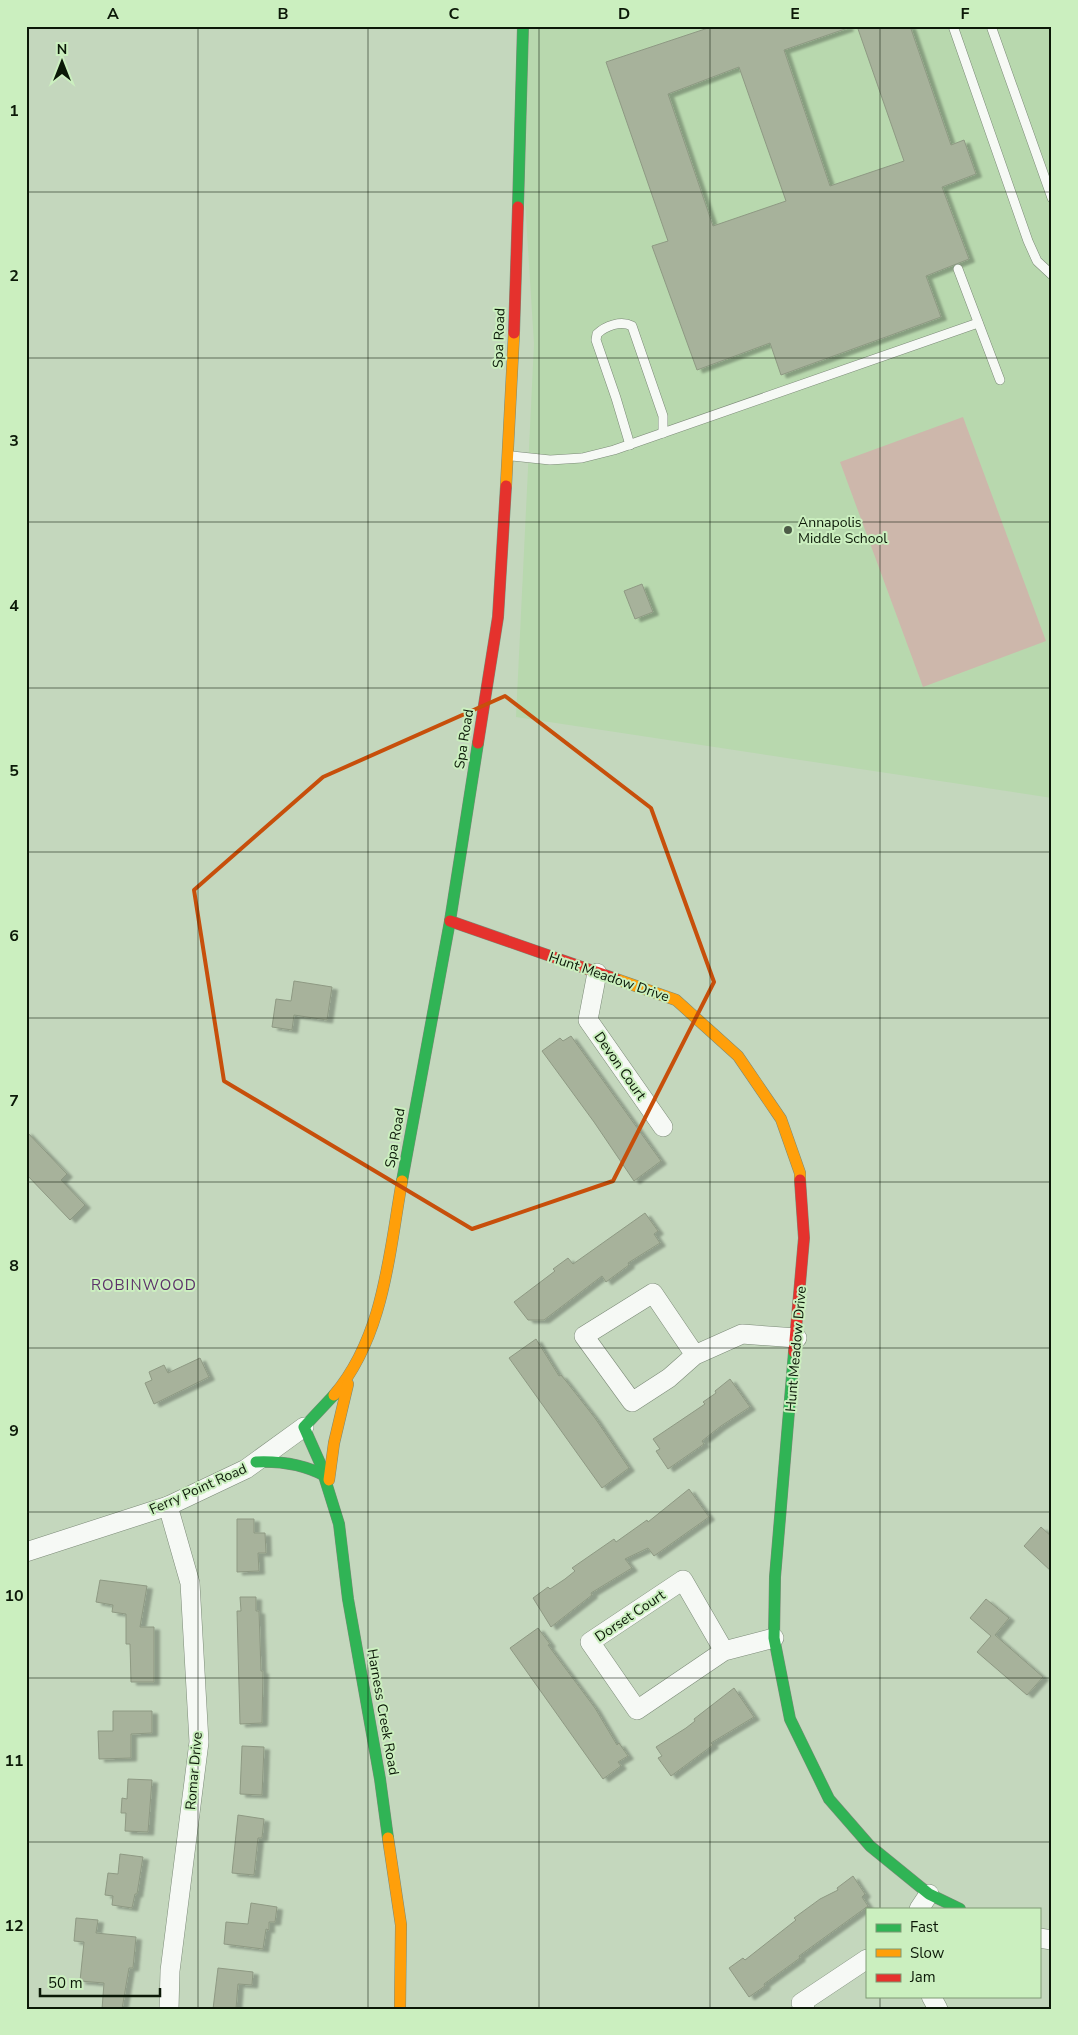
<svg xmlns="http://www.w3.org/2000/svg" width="1078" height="2035" font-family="'Nunito Sans',sans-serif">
	<defs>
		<filter id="shadow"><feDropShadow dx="5.5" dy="3" stdDeviation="1" flood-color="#0004"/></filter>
	</defs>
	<rect width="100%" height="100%" fill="#c4d7bd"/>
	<polygon fill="#b8d8ae" points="520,26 1052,26 1052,798 516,717 534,344 520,121"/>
	<polygon fill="#cdb7ab" points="963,417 1046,641 923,687 840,462"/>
	<g fill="#a7b29b" stroke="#8e9983" fill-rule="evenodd" filter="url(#shadow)">
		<path d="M714,26H847L848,28L784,50L830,186L904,161L857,26H910L951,145L964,140L976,174L942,187L969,259L926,276L941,317L781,375L770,343L697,370L652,246L668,241L606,62ZM739,67L786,201L713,226L668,94Z"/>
		<polygon points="642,584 653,612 635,619 624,591"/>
		<polygon points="294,981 332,987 327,1020 294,1015 292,1030 272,1027 276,999 291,1001"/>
		<polygon points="571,1036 661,1161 634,1181 594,1122 542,1051 560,1038 563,1041"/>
		<polygon points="26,1131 67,1174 61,1180 85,1205 70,1220 26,1174"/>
		<polygon points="645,1213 658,1231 654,1234 660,1243 628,1263 629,1265 606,1282 602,1276 544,1320 528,1320 514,1302 555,1271 553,1269 568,1258 573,1264"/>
		<polygon points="536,1339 559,1376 561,1375 566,1381 595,1418 629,1468 602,1488 509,1358"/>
		<polygon points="200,1358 209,1377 154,1404 145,1383 152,1380 149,1372 164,1365 168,1373"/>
		<polygon points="730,1379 750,1407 721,1426 702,1441 704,1444 668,1469 656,1451 660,1449 653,1439 705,1404 703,1402 716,1393 715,1391"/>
		<polygon points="689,1489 709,1517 654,1556 648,1548 625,1559 632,1568 591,1593 592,1595 551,1627 533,1598 548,1587 550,1589 565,1579 575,1571 572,1568 614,1539 616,1542 647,1520 648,1522"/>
		<polygon points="237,1519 254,1519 254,1533 265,1533 266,1553 258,1553 259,1571 237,1572"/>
		<polygon points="1041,1527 1052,1537 1052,1572 1024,1546"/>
		<polygon points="100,1580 147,1586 140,1627 154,1627 154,1682 131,1682 130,1644 126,1644 126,1614 112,1612 113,1605 96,1602"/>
		<polygon points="240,1597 256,1597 256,1611 259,1611 261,1671 263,1671 262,1723 240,1724 237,1611 241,1611"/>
		<polygon points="986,1599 1009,1618 995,1635 1043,1677 1027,1695 977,1652 991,1636 970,1618"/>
		<polygon points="538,1628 550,1644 548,1645 595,1708 617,1745 619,1743 628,1756 618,1762 621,1766 603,1779 510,1648"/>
		<polygon points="734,1688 754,1717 711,1743 713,1745 671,1776 658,1758 662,1756 656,1747 686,1728 695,1721 694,1719"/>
		<polygon points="113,1711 152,1711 152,1733 131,1734 131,1758 99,1759 98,1731 113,1731"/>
		<polygon points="242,1746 264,1747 262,1795 240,1794"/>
		<polygon points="128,1779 152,1780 148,1832 125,1831 126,1813 121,1813 122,1798 127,1799"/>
		<polygon points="238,1815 264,1819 262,1838 258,1838 254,1875 232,1873"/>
		<polygon points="120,1854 143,1857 137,1894 135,1894 132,1908 112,1905 113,1896 105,1895 108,1873 118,1874"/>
		<polygon points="853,1876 865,1894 862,1897 868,1906 799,1956 800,1958 764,1984 765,1986 749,1997 729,1968 743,1958 745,1960 796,1920 794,1918 820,1899 838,1890 837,1888"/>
		<polygon points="251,1903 277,1907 275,1922 269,1922 269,1930 266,1929 263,1949 224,1944 226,1922 248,1924"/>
		<polygon points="76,1918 98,1920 96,1933 136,1937 133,1968 129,1968 122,2009 102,2009 104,1983 80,1981 84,1942 74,1941"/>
		<polygon points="218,1968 253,1972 252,1985 238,1984 236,2009 213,2009"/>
	</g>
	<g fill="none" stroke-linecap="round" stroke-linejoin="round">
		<g stroke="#7b8a77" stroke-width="10">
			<g id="lane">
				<polyline points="953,26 1028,241 1037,261 1052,275"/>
				<polyline points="991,26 1052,198"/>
				<polyline points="958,269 1000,380"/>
				<path d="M630,445L616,398L596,340L597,334C605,326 621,320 632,326L663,416V433"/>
				<polyline points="512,456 550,460 582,458 614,450 978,323"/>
			</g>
		</g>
		<g stroke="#7b8a77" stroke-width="20">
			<g id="street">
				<polyline points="597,973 588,1020 663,1127"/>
				<polyline points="695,1355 669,1378 632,1402 584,1336 653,1293 695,1355 742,1334 797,1338"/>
				<polyline points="168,1506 190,1583 199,1742 170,1971 169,2009"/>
				<polyline points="26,1552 168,1506 246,1469 304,1427"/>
				<polyline points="724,1651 683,1580 590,1642 637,1710 724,1651 774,1638"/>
				<polyline points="919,1909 929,1894"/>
				<polyline points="1039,1938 1052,1940"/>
				<polyline points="931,1996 938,2009"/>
				<polyline points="805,2009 801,2003 867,1959"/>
			</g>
		</g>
		<g stroke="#7b8a77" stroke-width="12">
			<g id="fast">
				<polyline points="518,207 523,26"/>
				<polyline points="402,1181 450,921 478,743"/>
				<polyline points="794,1352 775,1577 774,1638 790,1719 829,1799 870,1846 929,1894 960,1909"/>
				<polyline points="334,1395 304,1427 320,1463 339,1524 348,1599 380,1779 388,1838"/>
				<path d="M256,1462C281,1461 303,1464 325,1476"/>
			</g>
		</g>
		<g stroke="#7b8a77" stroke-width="12">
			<g id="slow">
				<polyline points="506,486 514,333"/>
				<polyline points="616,979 676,1000 738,1056 781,1119 800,1173 800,1180"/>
				<path d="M334,1395C384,1336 389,1254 402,1181"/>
				<polyline points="329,1480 334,1443 348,1384"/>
				<polyline points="388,1838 401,1925 400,2009"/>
			</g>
		</g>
		<g stroke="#7b8a77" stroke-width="12">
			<g id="jam">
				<polyline points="514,333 518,207"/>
				<polyline points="478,743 498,617 506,486"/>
				<polyline points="450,921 616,979"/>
				<polyline points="794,1352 804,1238 800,1180"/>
			</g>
		</g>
		<use href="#lane" stroke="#f6f9f5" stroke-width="9"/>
		<use href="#street" stroke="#f6f9f5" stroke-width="19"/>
		<use href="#fast" stroke="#30b455" stroke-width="11"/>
		<use href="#slow" stroke="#ff9f0a" stroke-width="11"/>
		<use href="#jam" stroke="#e5322d" stroke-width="11"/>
	</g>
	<path fill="none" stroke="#c74f0b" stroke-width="4" stroke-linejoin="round" d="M505,696L651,808L714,982L613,1181L472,1229L224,1081L194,890L323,777Z"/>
	<path fill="none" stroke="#0b1807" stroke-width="1" stroke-opacity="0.55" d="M198,26V2009M368,26V2009M539,26V2009M710,26V2009M880,26V1909M26,192H1052M26,358H1052M26,522H1052M26,688H1052M26,852H1052M26,1018H1052M26,1182H1052M26,1348H1052M26,1512H1052M26,1678H1052M26,1842H1052M880,1996V2009"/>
	<circle fill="#4c5b47" stroke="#cbefbf" stroke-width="2" cx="788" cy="530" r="5"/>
	<g text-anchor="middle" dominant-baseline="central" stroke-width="4" stroke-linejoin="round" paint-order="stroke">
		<g font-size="14" fill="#0b1807" stroke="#cbefbf">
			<text transform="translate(499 338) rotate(-88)">Spa Road</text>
			<text transform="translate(464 739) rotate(-81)">Spa Road</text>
			<text transform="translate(609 977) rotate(19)">Hunt Meadow Drive</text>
			<text transform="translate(620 1066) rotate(55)">Devon Court</text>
			<text transform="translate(395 1138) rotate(-80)">Spa Road</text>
			<text transform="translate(796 1349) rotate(-85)">Hunt Meadow Drive</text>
			<text transform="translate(198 1489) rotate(-24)">Ferry Point Road</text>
			<text transform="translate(630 1616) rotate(-34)">Dorset Court</text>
			<text transform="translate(383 1712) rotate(80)">Harness Creek Road</text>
			<text transform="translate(194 1771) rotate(-85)">Romar Drive</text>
		</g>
		<g font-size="14" fill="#0b1807" stroke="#cbefbf" text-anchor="start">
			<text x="798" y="522">Annapolis<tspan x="798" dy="16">Middle School</tspan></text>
		</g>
		<g font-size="15" letter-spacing="1" fill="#5d336a" stroke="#cbefbf">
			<text x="144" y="1285">ROBINWOOD</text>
		</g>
	</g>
	<rect width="1078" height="2035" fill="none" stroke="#cbefbf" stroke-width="55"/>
	<rect x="866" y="1908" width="175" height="90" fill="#cbefbf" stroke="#7e9975"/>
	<rect x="876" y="1924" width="25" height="8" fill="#30b455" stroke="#7e9975"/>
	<text x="910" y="1932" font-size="15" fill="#0b1807">Fast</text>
	<rect x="876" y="1949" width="25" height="8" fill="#ff9f0a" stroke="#7e9975"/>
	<text x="910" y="1958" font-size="15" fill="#0b1807">Slow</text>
	<rect x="876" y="1974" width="25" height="8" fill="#e5322d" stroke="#7e9975"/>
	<text x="910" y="1982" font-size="15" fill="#0b1807">Jam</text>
	<g transform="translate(62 62)" stroke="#cbefbf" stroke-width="4" paint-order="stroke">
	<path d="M0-4L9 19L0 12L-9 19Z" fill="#0b1807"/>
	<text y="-8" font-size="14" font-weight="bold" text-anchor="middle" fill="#0b1807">N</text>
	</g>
	<path d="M40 1988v8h120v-8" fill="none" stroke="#0b1807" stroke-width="2.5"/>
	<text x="48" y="1988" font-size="15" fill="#0b1807" stroke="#cbefbf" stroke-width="4" paint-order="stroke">50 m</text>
	<rect x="28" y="28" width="1022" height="1980" fill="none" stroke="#0b1807" stroke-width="2"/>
	<g font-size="16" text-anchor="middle" font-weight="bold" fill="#0b1807">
		<text x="113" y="19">A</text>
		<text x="283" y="19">B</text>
		<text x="454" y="19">C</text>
		<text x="624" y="19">D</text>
		<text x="795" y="19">E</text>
		<text x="965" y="19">F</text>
		<text x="14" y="116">1</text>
		<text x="14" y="281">2</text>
		<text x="14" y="446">3</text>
		<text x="14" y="611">4</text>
		<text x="14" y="776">5</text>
		<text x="14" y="941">6</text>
		<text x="14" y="1106">7</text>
		<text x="14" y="1271">8</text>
		<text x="14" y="1436">9</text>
		<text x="14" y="1601">10</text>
		<text x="14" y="1766">11</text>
		<text x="14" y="1931">12</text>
	</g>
</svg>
